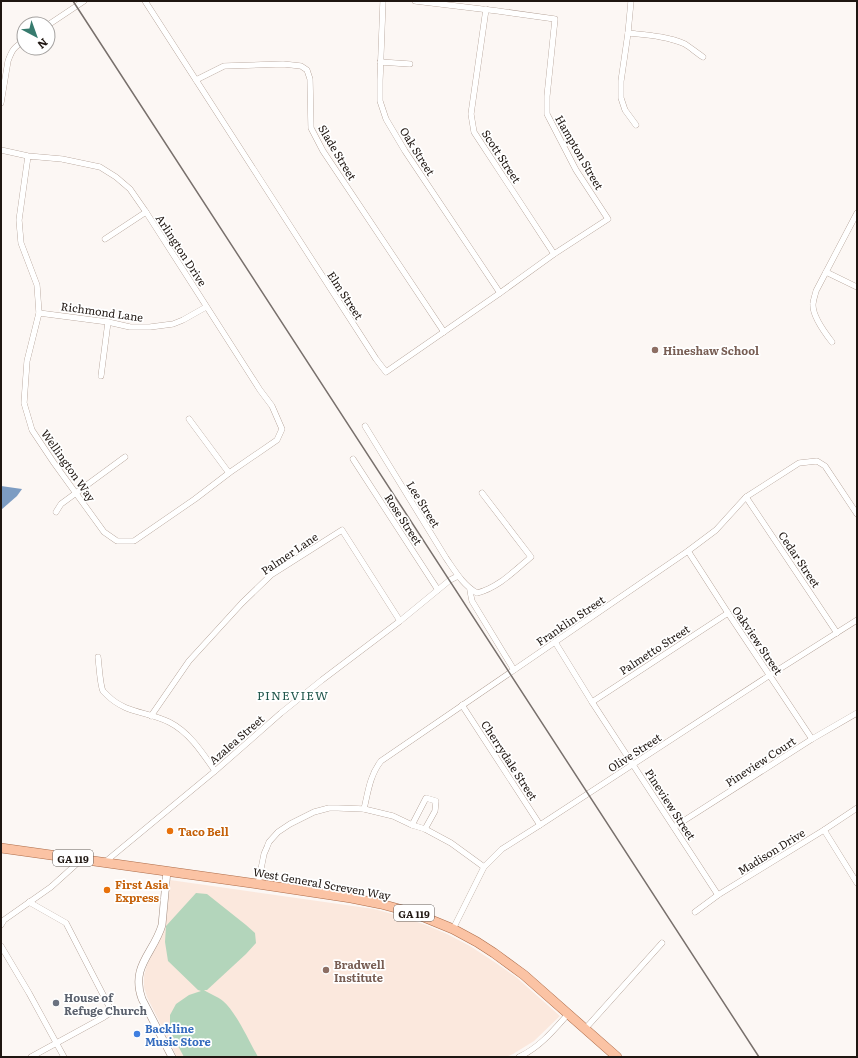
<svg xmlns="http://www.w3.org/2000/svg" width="858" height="1058" font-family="Literata,serif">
	<rect width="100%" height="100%" fill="#fcf7f4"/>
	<polygon fill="#fbe8dd" points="170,880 374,909 400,916 426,925 447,934 470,946 496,963 516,977 560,1016 534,1041 513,1054 506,1057 177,1057 147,997 144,987 144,976 147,965 165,928"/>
	<path fill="#b3d5bb" d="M196,893L207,894L246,925L255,933L256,943L246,954L207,990H204C210,994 217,996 223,1001C236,1012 249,1041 258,1057H184L170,1031V1015L176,1004L189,995L201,991L198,990L168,961L165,942L166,926Z"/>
	<polygon fill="#7d9cc2" points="1,486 22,489 17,496 1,510"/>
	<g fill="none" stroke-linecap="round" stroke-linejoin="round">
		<g stroke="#a18b7e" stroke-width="6">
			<g id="minor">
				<polyline points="145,1 376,359 386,372 500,293 554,254 608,219 576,170 547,114 547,96 555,19 498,11 415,1"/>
				<polyline points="383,1 380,80 380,101 386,119 405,151 500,293"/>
				<polyline points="631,1 628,33 621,81 621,98 625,110 636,125"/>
				<polyline points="486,9 471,114 474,132 554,254"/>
				<polyline points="48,25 84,1"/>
				<path d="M628,33C646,35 667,36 685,44C691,48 697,53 703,57"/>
				<polyline points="380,62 410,64"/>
				<polyline points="196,80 224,66 283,64 301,66 307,70 310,79 311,128 323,151 444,332"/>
				<path d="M1,103L8,61C12,50 14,47 24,41"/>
				<polyline points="1,150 28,156 62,159 100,167 116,177 130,189 146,212 260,390 272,406 282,429 277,440 229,473 195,499 134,541 117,541 104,532 54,463 32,430 24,403 27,361 39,313 37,285 21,243 19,220 28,156"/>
				<polyline points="105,239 146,212"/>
				<polyline points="826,272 857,287"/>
				<polyline points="39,313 108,322 130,327 150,327 173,324 183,320 206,307"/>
				<path d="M832,342C825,333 812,316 813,304C813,300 815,296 816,291L857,213"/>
				<polyline points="101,376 108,322"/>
				<polyline points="189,419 229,473"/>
				<path d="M365,426L446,558C455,571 463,585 477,593C498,588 514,571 531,557L482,493"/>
				<polyline points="353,459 438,590"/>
				<polyline points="746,497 837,633"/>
				<polyline points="56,512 61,504 125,457"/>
				<polyline points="688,551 728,613 812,739"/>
				<polyline points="470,590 471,596 472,601 514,670"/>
				<polyline points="555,642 592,702 718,895"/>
				<path d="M98,657C99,664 100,685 103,691C104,692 106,694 107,695C126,714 147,711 169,722C189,732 202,752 215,771"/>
				<polyline points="592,702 728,613"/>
				<polyline points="462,705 540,825"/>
				<polyline points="151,716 189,661 242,603 271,575 342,530 400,621"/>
				<path d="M364,809C368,792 370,775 381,761L688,551L716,530L746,497L799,463L817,461L825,466L857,514"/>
				<polyline points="412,825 426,798 436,801 435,811 425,829"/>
				<polyline points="674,827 812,739 857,713"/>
				<polyline points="824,830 857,883"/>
				<polyline points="105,862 215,771 281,713 322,680 400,621 450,580 458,576"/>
				<polyline points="258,884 264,854 267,847 269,842 278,832 290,824 314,812 329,808 338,808 364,809 393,816 412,825 425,829 451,843 484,867"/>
				<polyline points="29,902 66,923 112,1012 104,1017 31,1057"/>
				<polyline points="695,912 718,895 824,830 857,808"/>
				<polyline points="1,925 4,920 51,887 82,859"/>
				<polyline points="453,929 484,867 502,849 540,825 770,675 857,620"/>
				<polyline points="1,946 29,993 64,1057"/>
				<polyline points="585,1029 662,943"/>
				<path d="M519,1057C540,1047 553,1031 568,1014"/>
			</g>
		</g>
		<g stroke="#a18b7e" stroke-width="8">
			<path id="tertiary" d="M167,871L162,925C154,953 130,966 142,999L172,1057"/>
		</g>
		<g stroke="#ad6c49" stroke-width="10">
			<polyline id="primary" points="1,848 258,884 351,898 381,904 414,913 453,929 477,942 494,953 524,975 617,1057"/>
		</g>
		<use href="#minor" stroke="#fff" stroke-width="5.5"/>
		<use href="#tertiary" stroke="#fff" stroke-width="7"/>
		<use href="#primary" stroke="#fbc3a4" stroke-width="9"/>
		<polyline stroke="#78706c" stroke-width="1.5" points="73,1 759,1057"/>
	</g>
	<g fill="#8d6e63" stroke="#fff" stroke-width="1.5">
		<circle cx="655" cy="350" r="4"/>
		<circle cx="326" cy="970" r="4"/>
	</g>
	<g fill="#e8710a" stroke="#fff" stroke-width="1.5">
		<circle cx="170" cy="831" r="4"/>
		<circle cx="107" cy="890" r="4"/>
	</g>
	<circle fill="#6b7280" stroke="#fff" stroke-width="1.5" cx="56" cy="1003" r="4"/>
	<circle fill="#3f7fe0" stroke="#fff" stroke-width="1.5" cx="137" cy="1034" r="4"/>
	<g text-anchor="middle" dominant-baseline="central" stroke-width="3.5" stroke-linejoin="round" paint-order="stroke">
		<g fill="#fff" stroke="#625c58" stroke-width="1">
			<rect x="53" y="850" width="40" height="16" rx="3"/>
			<rect x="394" y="905" width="40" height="16" rx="3"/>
		</g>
		<g font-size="10" font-weight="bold" fill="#1f1611">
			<text x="73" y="858">GA 119</text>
			<text x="414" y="913">GA 119</text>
		</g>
		<g font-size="11" fill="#1f1611" stroke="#fff">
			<text transform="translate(418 151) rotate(58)">Oak Street</text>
			<text transform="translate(338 152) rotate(59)">Slade Street</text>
			<text transform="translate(580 152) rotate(60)">Hampton Street</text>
			<text transform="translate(502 156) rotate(57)">Scott Street</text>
			<text transform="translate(182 250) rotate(57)">Arlington Drive</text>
			<text transform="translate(346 295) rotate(57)">Elm Street</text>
			<text transform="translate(102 311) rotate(8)">Richmond Lane</text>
			<text transform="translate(69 465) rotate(55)">Wellington Way</text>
			<text transform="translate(424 504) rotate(58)">Lee Street</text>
			<text transform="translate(404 519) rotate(57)">Rose Street</text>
			<text transform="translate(289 553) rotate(-34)">Palmer Lane</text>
			<text transform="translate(800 559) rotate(56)">Cedar Street</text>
			<text transform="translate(570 620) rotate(-34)">Franklin Street</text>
			<text transform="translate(758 640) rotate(56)">Oakview Street</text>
			<text transform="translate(654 649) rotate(-33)">Palmetto Street</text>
			<text transform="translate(236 739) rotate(-41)">Azalea Street</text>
			<text transform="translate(634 752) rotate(-33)">Olive Street</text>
			<text transform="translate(510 760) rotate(57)">Cherrydale Street</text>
			<text transform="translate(760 761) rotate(-33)">Pineview Court</text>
			<text transform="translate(671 804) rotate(57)">Pineview Street</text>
			<text transform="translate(771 851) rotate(-32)">Madison Drive</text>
			<text transform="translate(322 883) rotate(10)">West General Screven Way</text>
		</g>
		<g font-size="11" font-weight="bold" fill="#785e54" stroke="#fff" text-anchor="start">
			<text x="663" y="350">Hineshaw School</text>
			<text x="334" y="964">Bradwell<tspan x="334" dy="13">Institute</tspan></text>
		</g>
		<g font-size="11" font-weight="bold" fill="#c56008" stroke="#fff" text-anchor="start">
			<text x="178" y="831">Taco Bell</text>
			<text x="115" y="884">First Asia<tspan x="115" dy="13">Express</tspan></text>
		</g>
		<g font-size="11" font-weight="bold" fill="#5b616d" stroke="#fff" text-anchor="start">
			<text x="64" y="997">House of<tspan x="64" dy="13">Refuge Church</tspan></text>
		</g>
		<g font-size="11" font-weight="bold" fill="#366cbe" stroke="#fff" text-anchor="start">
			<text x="145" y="1028">Backline<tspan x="145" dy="13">Music Store</tspan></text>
		</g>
		<g font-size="12" letter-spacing="1" fill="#22584e" stroke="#fff">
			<text x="293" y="695">PINEVIEW</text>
		</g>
	</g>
	<rect width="858" height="1058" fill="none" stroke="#1f1611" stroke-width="4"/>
	<g transform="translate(36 36) rotate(139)"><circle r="19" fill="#ffffff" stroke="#a5a2a0"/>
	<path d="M0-3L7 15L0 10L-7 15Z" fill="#377b6e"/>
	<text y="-6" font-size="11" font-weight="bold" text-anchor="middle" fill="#1f1611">N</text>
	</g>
</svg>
